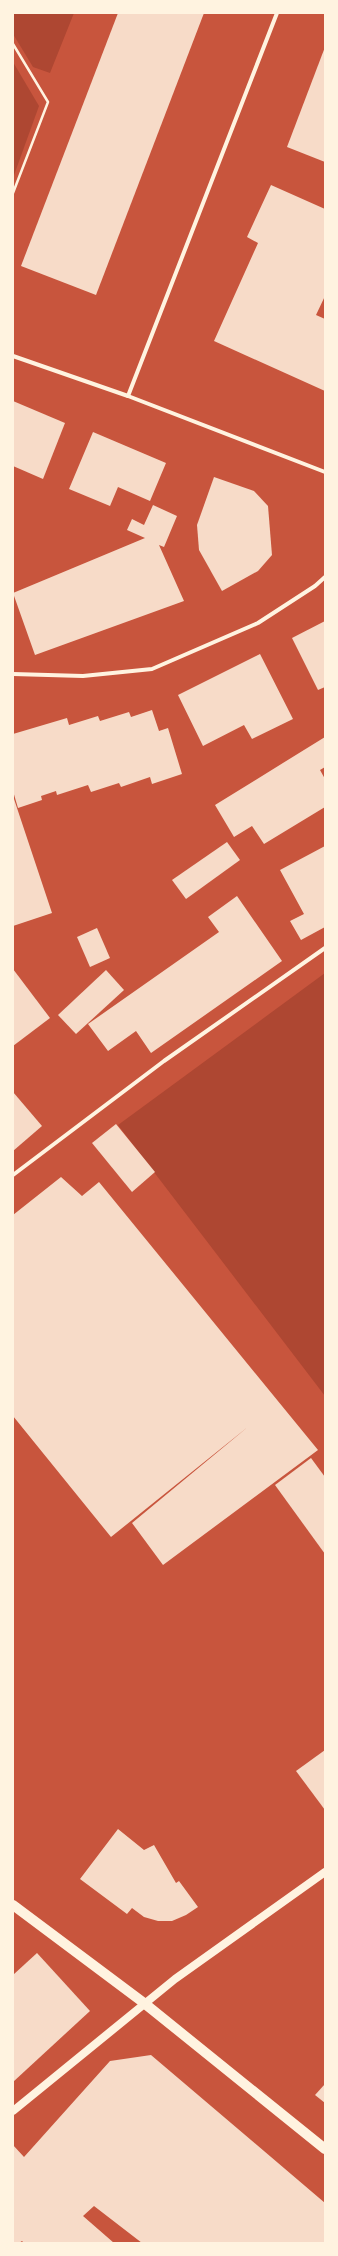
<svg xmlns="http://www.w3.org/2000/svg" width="338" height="2256" font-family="Helvetica,sans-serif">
	<rect width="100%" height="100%" fill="#c8553d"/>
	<g fill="#ae4732">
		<polygon points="13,13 74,13 50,73 33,67 13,34"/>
		<polygon points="13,62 39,106 13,178"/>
		<polygon points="325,973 325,1396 118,1125"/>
	</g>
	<g fill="#f7dbc8">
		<polygon points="118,13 204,13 96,295 21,266"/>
		<polygon points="325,47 325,162 287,147"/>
		<polygon points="271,185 325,209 325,296 316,315 325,319 325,391 214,341 258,243 247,237"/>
		<polygon points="13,401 65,423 43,479 13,466"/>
		<polygon points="93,432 166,463 150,501 118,487 110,506 69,489"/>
		<polygon points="214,477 254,491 268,506 272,555 258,571 222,591 199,550 197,525"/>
		<polygon points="153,505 177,516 164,547 159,545 184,601 35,655 13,593 145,538 127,530 132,519 144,525"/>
		<polygon points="325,621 325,687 318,690 292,638"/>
		<polygon points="260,654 293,719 252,739 244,725 203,746 178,695"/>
		<polygon points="152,710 159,731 168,728 182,774 152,784 150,777 121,787 119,783 91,792 88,785 57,795 56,791 41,796 42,800 18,808 13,791 13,734 67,718 69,725 98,716 100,721 129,712 131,717"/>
		<polygon points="325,737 325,767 320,770 325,779 325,807 264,844 252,826 234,837 215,805"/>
		<polygon points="13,796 52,913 13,926"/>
		<polygon points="227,842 240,860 186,899 172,880"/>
		<polygon points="325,846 325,927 301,940 290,921 304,914 280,870"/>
		<polygon points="237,896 282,961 151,1053 136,1031 108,1051 88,1024 219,932 208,917"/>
		<polygon points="97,928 110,958 90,967 77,937"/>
		<polygon points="13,969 50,1018 13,1046"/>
		<polygon points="106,970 124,990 76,1034 58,1015"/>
		<polygon points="13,1092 42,1126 13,1151"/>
		<polygon points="116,1124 155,1172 132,1192 92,1143"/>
		<polygon points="61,1177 82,1196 99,1182 318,1450 163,1565 132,1523 249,1426 111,1537 13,1416 13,1215"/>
		<polygon points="311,1458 325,1477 325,1554 275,1485"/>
		<polygon points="325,1750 325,1810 296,1771"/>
		<polygon points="118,1829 144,1850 154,1845 176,1883 179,1881 198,1907 186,1915 172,1921 158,1921 144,1917 132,1908 127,1914 80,1879"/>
		<polygon points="37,1953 90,2011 13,2082 13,1975"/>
		<polygon points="151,2055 325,2203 325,2243 142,2243 94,2206 83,2216 114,2243 24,2243 22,2241 19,2243 13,2243 13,2145 24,2157 110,2061"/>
		<polygon points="325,2084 325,2103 315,2095"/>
	</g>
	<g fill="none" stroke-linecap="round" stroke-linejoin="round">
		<polyline stroke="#fff3e0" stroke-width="2.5" points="13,44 48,102 13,193"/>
		<g stroke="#fff3e0" stroke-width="4">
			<polyline points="13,356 128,396 325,472"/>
			<polyline points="128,396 277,13"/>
			<polyline points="13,674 83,676 152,669 258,623 315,586 325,577"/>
			<polyline points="13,1175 164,1061 325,948"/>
		</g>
		<polyline stroke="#fff3e0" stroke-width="8" points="13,2111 175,1979 325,1872"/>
		<polyline stroke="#fff3e0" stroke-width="10" points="13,1905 144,2003 325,2149"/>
	</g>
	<rect width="338" height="2256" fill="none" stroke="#fff3e0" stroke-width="28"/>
</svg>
